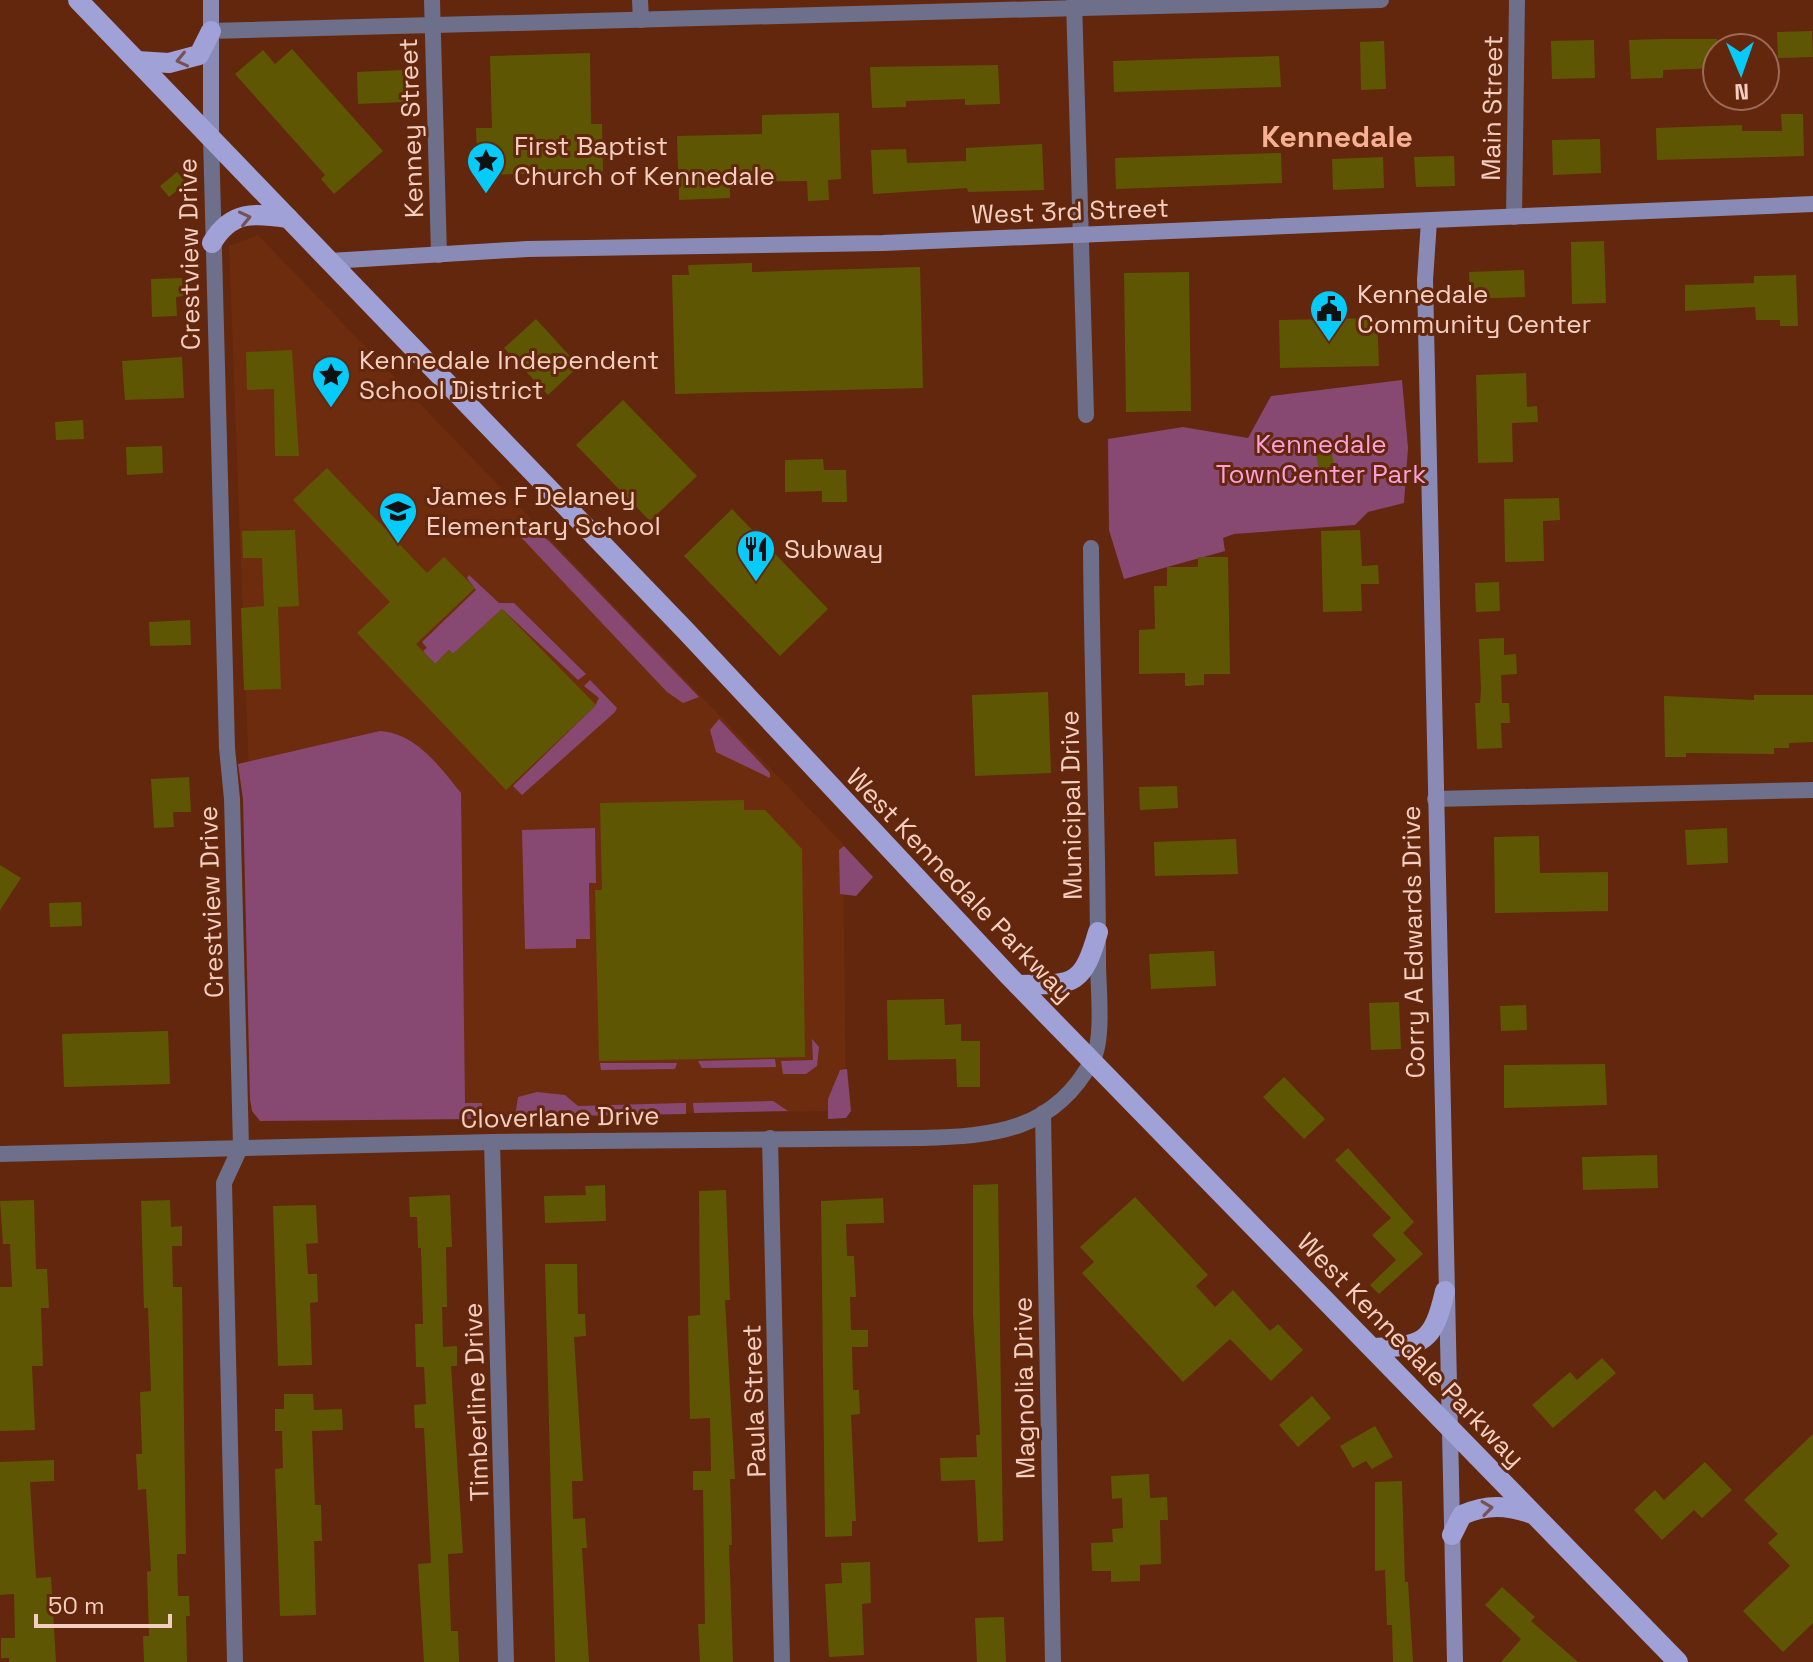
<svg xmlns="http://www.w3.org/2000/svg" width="1813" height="1662" font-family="'Space Grotesk',sans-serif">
	<rect width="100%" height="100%" fill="#62270d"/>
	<polygon fill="#6e2c0e" points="258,235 843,844 846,1111 262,1118 229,246"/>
	<g fill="#874971">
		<polygon points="1402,380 1408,448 1404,503 1368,512 1355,525 1234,534 1223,538 1225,551 1124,579 1109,530 1108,439 1183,427 1248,438 1271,396"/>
		<polygon points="527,525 549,541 699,697 683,703 667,692 518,534"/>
		<polygon points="469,575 499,603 514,603 586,674 578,680 502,609 453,654 449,650 435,664 423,651 427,648 422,642 476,590 467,578"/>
		<polygon points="590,680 617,708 615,712 522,795 513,786 595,706 599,698 584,686"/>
		<polygon points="719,719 770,773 770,778 716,752 710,730"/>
		<path d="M380,731C417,734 439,766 461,793L465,1103H482V1111L476,1119L260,1121L252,1111L250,1099L243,799L238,764Z"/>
		<polygon points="595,828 596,883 589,883 590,939 576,939 576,948 525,949 522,830"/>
		<polygon points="844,846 873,877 856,896 840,894 839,850"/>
		<polygon points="812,1039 819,1047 817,1066 806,1074 783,1074 781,1061 813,1060"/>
		<polygon points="775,1059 776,1067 702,1068 698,1061"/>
		<polygon points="600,1063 677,1063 675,1069 601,1070"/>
		<polygon points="847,1069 851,1111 846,1118 828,1119 828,1099 840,1070"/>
		<polygon points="537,1092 565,1095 578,1106 683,1103 686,1103 686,1114 515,1117 518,1097"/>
		<polygon points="773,1101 788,1111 694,1113 693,1103"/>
	</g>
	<g fill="#5f5604">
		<polygon points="1812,31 1813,57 1778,58 1777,32"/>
		<polygon points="1662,39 1717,39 1717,68 1663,70 1663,78 1631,79 1629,40"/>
		<polygon points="1594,40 1595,78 1552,79 1551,41"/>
		<polygon points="1384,41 1386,89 1361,90 1360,42"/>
		<polygon points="292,49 383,151 334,194 321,179 325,175 235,74 263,50 275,64"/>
		<polygon points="590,53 591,124 602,124 603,172 478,175 476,128 492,128 490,56"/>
		<polygon points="1279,56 1281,87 1114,92 1113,61"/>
		<polygon points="998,65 1000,104 965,105 965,99 906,101 906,107 872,108 870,67"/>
		<polygon points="403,70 405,102 358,104 357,72"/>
		<polygon points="839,113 841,179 828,180 829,200 808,201 807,181 730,182 730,198 679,200 677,136 762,134 762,115"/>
		<polygon points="1781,114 1803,114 1804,156 1657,160 1656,128 1742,125 1742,131 1782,131"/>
		<polygon points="1600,139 1601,173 1553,175 1552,140"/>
		<polygon points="1042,144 1044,190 968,192 967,188 873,194 871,150 906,149 907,163 966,161 966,148"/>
		<polygon points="1281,153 1282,183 1116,189 1115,158"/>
		<polygon points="1454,156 1455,186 1416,187 1414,157"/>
		<polygon points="1383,157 1384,188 1333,190 1332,159"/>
		<polygon points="177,172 186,183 169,197 160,186"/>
		<polygon points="1604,241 1606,303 1572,304 1571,242"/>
		<polygon points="752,263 752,272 920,267 923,388 675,394 672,275 689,275 688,265"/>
		<polygon points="1524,270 1525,297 1470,299 1469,272"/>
		<polygon points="1189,272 1191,411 1126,412 1124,273"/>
		<polygon points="1796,275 1798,326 1780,326 1780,320 1756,320 1755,307 1685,311 1685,285 1754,283 1754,276"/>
		<polygon points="182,278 183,296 176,297 177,316 152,317 151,279"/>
		<polygon points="1377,318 1379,366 1280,368 1279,320"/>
		<polygon points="536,319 579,366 548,395 504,348"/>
		<polygon points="292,350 299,456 275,456 274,389 247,390 246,352"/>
		<polygon points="182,357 184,398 125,400 122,361"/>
		<polygon points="1526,373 1527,407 1537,406 1538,422 1512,423 1513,462 1478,463 1476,375"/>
		<polygon points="623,400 697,476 650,521 576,445"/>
		<polygon points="83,420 84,439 56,440 55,422"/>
		<polygon points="1330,445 1336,474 1320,477 1315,448"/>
		<polygon points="162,446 163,473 127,475 126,447"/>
		<polygon points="823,459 824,470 846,470 847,502 822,502 822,491 785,492 785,460"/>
		<polygon points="327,468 427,573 444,557 475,588 416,644 435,664 449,650 453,654 502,609 596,705 506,790 357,633 390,602 293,500"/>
		<polygon points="1559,498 1560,520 1543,521 1544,561 1505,562 1504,499"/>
		<polygon points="732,509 828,609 780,656 684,556"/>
		<polygon points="295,530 299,606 278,607 281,689 244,690 241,608 264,606 262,558 243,558 242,531"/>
		<polygon points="1360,530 1362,566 1378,565 1379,584 1361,584 1362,611 1323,612 1321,531"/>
		<polygon points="1198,557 1228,557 1230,674 1204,674 1204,685 1185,686 1185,673 1139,674 1139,630 1155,629 1154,586 1167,586 1167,567 1198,567"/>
		<polygon points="1499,582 1500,611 1476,612 1475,583"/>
		<polygon points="190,620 191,645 150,646 149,622"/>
		<polygon points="1504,638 1504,655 1516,654 1517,674 1501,675 1502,703 1509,703 1510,723 1501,723 1502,748 1477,749 1475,703 1480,703 1481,690 1479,639"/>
		<polygon points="1048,692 1051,773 975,776 972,695"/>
		<polygon points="1754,695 1813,695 1813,742 1789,743 1789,748 1774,748 1774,754 1686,753 1686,757 1665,757 1664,696 1754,700"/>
		<polygon points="189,777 191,812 173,812 174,827 154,828 151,779"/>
		<polygon points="1177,786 1178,808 1140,810 1139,787"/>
		<polygon points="744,800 744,810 765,810 802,849 805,1057 599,1061 595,890 602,890 600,803"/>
		<polygon points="1727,828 1728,863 1687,865 1685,830"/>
		<polygon points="1539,836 1540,873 1608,872 1608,911 1495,913 1494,837"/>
		<polygon points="1236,839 1238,874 1155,876 1154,842"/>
		<polygon points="0,865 21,878 0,910"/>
		<polygon points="81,902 82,926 50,927 49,903"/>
		<polygon points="1214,951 1216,986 1151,989 1149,954"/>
		<polygon points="944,999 945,1025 961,1024 961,1041 980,1041 980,1087 957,1087 956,1059 888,1060 887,1000"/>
		<polygon points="1399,1002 1401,1049 1371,1050 1369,1003"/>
		<polygon points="1526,1005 1527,1030 1501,1031 1500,1006"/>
		<polygon points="168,1031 170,1084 64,1087 62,1034"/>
		<polygon points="1605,1064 1607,1105 1504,1108 1504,1065"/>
		<polygon points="1284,1077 1325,1119 1304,1139 1263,1097"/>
		<polygon points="1348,1148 1414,1222 1403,1233 1423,1254 1379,1294 1370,1285 1396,1260 1372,1235 1391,1218 1335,1160"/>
		<polygon points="1657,1155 1658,1188 1583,1190 1582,1157"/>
		<polygon points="998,1184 1003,1541 978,1542 975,1480 941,1481 940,1458 977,1457 976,1435 980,1435 973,1314 973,1185"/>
		<polygon points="605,1185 606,1221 545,1223 544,1196 586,1195 585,1186"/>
		<polygon points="726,1190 730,1300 725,1300 735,1479 730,1479 732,1545 729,1545 733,1662 700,1662 698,1624 705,1624 703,1490 693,1490 693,1471 711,1471 710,1418 690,1419 688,1316 700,1315 699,1191"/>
		<polygon points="450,1195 452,1247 446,1247 447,1307 442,1307 443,1347 457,1346 457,1366 451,1366 463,1553 448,1554 451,1631 458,1631 459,1662 424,1662 418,1564 431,1563 424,1428 415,1428 414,1405 426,1404 424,1367 416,1367 415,1324 423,1324 421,1248 418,1248 417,1217 410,1217 409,1197"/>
		<polygon points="1135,1197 1208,1275 1196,1286 1215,1307 1233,1290 1270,1331 1278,1324 1303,1350 1271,1381 1230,1339 1183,1382 1082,1273 1094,1262 1080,1247"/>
		<polygon points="883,1198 884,1223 846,1224 847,1256 854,1256 856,1297 850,1297 851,1330 868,1330 868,1347 852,1347 853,1390 859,1390 860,1414 851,1415 856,1521 852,1521 852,1536 825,1537 821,1201"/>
		<polygon points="34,1200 36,1269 47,1269 49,1308 41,1308 43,1366 32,1366 35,1430 0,1431 0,1287 12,1287 10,1244 3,1244 0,1201"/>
		<polygon points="170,1200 171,1227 182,1226 182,1246 172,1246 173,1287 182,1287 186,1554 177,1554 178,1596 189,1596 190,1616 186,1616 187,1662 144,1662 143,1636 149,1636 147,1572 151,1571 146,1489 138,1490 136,1454 142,1454 140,1392 151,1391 148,1308 144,1308 141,1201"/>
		<polygon points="316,1205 318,1243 306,1244 308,1274 317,1274 318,1302 310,1303 312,1365 278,1366 273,1206"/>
		<polygon points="545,1264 577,1264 578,1314 585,1314 586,1336 574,1337 583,1481 572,1481 573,1519 585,1518 587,1548 582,1548 589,1662 555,1662"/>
		<polygon points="1602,1358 1616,1373 1553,1428 1532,1405 1570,1372 1577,1380"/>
		<polygon points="284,1394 313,1394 314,1410 342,1409 343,1430 312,1431 315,1505 321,1505 322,1541 314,1541 316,1615 280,1616 275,1469 283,1468 282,1431 275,1431 275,1409 284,1409"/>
		<polygon points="1312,1396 1331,1418 1298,1447 1279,1425"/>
		<polygon points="1375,1426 1393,1457 1372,1469 1366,1461 1353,1468 1340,1446"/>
		<polygon points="1813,1434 1813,1623 1783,1652 1743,1611 1790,1566 1768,1543 1778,1534 1744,1500"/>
		<polygon points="54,1460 54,1481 30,1482 36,1578 51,1577 56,1662 9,1662 9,1658 1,1658 1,1638 15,1638 14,1594 0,1595 0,1462"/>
		<polygon points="1705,1462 1732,1490 1702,1518 1694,1510 1662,1540 1634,1510 1655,1490 1664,1500"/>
		<polygon points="1149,1474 1150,1498 1167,1497 1168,1520 1160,1520 1161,1564 1140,1565 1140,1581 1111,1582 1111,1571 1092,1571 1091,1543 1113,1542 1112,1529 1123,1528 1122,1498 1112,1499 1111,1476"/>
		<polygon points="1402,1481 1405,1582 1408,1582 1413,1662 1393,1662 1392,1625 1387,1625 1385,1570 1375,1571 1375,1482"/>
		<polygon points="870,1562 871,1603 862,1604 864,1655 829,1657 825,1584 842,1583 841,1563"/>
		<polygon points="1502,1587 1535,1617 1531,1621 1578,1662 1501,1662 1521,1639 1485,1605"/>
		<polygon points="1004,1617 1006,1662 977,1662 975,1618"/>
	</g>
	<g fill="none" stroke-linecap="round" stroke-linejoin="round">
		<g stroke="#6e6f8a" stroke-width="16">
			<polyline points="432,0 439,255"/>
			<polyline points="640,0 641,20"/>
			<polyline points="1074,0 1086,415"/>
			<polyline points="211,31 1381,0"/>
			<polyline points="211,137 227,748 232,799 241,1146 224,1183 235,1662"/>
			<polyline points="1514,217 1517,0"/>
			<polyline points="1435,799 1813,790"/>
			<polyline points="1043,1113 1053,1662"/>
			<polyline points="770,1138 782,1662"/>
			<polyline points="492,1142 506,1662"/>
			<path d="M0,1154L492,1142L921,1138C993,1136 1054,1132 1093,1059C1104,1038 1098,987 1098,962C1098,824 1092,686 1091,548"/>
		</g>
		<g stroke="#898bb6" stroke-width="16">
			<polyline points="211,0 211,137"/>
			<polyline points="1429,221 1425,280 1455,1662"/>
			<polyline points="330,261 527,249 883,243 1813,204"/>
		</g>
		<g stroke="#9fa1d7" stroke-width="20">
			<polyline points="78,0 685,630 1008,975 1678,1662"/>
			<polyline points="137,61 169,63 199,55 211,31"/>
			<path d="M212,243C231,210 255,213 288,218"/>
			<path d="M1018,985C1073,984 1082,988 1098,932"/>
			<path d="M1373,1348C1424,1346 1433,1343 1445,1291"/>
			<path d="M1452,1535L1462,1515C1487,1504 1506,1505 1533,1514"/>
		</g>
	</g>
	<defs><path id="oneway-chevron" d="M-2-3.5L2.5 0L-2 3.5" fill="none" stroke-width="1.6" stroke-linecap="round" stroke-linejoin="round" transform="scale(2)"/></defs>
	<g stroke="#775254">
		<use href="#oneway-chevron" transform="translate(182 60) rotate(167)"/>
		<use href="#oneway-chevron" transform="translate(245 218) rotate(-13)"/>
		<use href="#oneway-chevron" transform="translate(1487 1508) rotate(-8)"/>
	</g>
	<defs>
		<g id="sight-pin" transform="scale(2)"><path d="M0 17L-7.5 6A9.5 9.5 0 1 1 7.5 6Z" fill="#04cbf9" stroke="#62270d"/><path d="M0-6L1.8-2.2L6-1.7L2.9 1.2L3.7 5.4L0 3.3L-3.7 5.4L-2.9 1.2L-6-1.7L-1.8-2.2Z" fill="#111"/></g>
		<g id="civic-pin" transform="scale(2)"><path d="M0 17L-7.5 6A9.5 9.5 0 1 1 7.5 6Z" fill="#04cbf9" stroke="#62270d"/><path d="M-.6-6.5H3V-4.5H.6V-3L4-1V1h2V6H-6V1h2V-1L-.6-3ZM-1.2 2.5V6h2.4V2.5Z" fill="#111"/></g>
		<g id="school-pin" transform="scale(2)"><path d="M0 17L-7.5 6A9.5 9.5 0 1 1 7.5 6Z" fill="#04cbf9" stroke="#62270d"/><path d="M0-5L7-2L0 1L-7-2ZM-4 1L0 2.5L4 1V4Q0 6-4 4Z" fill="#111"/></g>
		<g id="restaurant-pin" transform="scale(2)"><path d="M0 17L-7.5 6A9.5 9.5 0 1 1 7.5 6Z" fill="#04cbf9" stroke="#62270d"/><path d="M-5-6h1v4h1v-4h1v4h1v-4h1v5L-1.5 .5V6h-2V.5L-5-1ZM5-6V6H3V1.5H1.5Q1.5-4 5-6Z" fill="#111"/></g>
	</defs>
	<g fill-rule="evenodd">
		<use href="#sight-pin" x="486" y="161"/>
		<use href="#civic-pin" x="1329" y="309"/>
		<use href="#sight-pin" x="331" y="375"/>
		<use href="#school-pin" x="398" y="511"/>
		<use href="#restaurant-pin" x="756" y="549"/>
	</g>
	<g text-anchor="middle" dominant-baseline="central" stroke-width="6" stroke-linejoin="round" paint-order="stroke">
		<g font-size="26" fill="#f4cfc1" stroke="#62270d">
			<text transform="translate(1492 108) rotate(-89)">Main Street</text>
			<text transform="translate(411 128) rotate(-92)">Kenney Street</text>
			<text transform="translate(1070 211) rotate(-2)">West 3rd Street</text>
			<text transform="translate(189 254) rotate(-91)">Crestview Drive</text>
			<text transform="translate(1071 805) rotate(-91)">Municipal Drive</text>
			<text transform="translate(960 885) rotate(46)">West Kennedale Parkway</text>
			<text transform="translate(211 902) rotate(-92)">Crestview Drive</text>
			<text transform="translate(1413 942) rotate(-91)">Corry A Edwards Drive</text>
			<text transform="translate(560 1117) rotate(-1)">Cloverlane Drive</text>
			<text transform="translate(1411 1350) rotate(46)">West Kennedale Parkway</text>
			<text transform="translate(1024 1388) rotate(-91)">Magnolia Drive</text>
			<text transform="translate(754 1401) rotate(-92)">Paula Street</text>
			<text transform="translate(476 1402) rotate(-92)">Timberline Drive</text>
		</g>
		<g font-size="26" fill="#f4cfc1" stroke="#62270d" text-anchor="start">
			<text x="514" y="146">First Baptist<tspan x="514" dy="30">Church of Kennedale</tspan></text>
			<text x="1357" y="294">Kennedale<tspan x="1357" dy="30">Community Center</tspan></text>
			<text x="359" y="360">Kennedale Independent<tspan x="359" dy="30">School District</tspan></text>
			<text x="426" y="496">James F Delaney<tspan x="426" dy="30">Elementary School</tspan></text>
			<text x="784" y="549">Subway</text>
		</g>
		<g font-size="26" fill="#fe9fdb" stroke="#62270d">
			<text x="1321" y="444">Kennedale<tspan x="1321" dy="30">TownCenter Park</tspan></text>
		</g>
		<g font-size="30" font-weight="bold" fill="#f7b094" stroke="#62270d">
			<text x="1337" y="136">Kennedale</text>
		</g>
	</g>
	<g transform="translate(1741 72) rotate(178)"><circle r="38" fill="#62270d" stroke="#9c6a55" stroke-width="2"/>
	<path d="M0-6L14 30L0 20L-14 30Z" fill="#04cbf9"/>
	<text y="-12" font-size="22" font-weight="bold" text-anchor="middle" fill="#f4cfc1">N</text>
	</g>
	<path d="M36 1614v12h134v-12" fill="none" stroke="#f4cfc1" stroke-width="4"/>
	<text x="48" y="1614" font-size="24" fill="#f4cfc1" stroke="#62270d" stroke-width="6" paint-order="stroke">50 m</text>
</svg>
